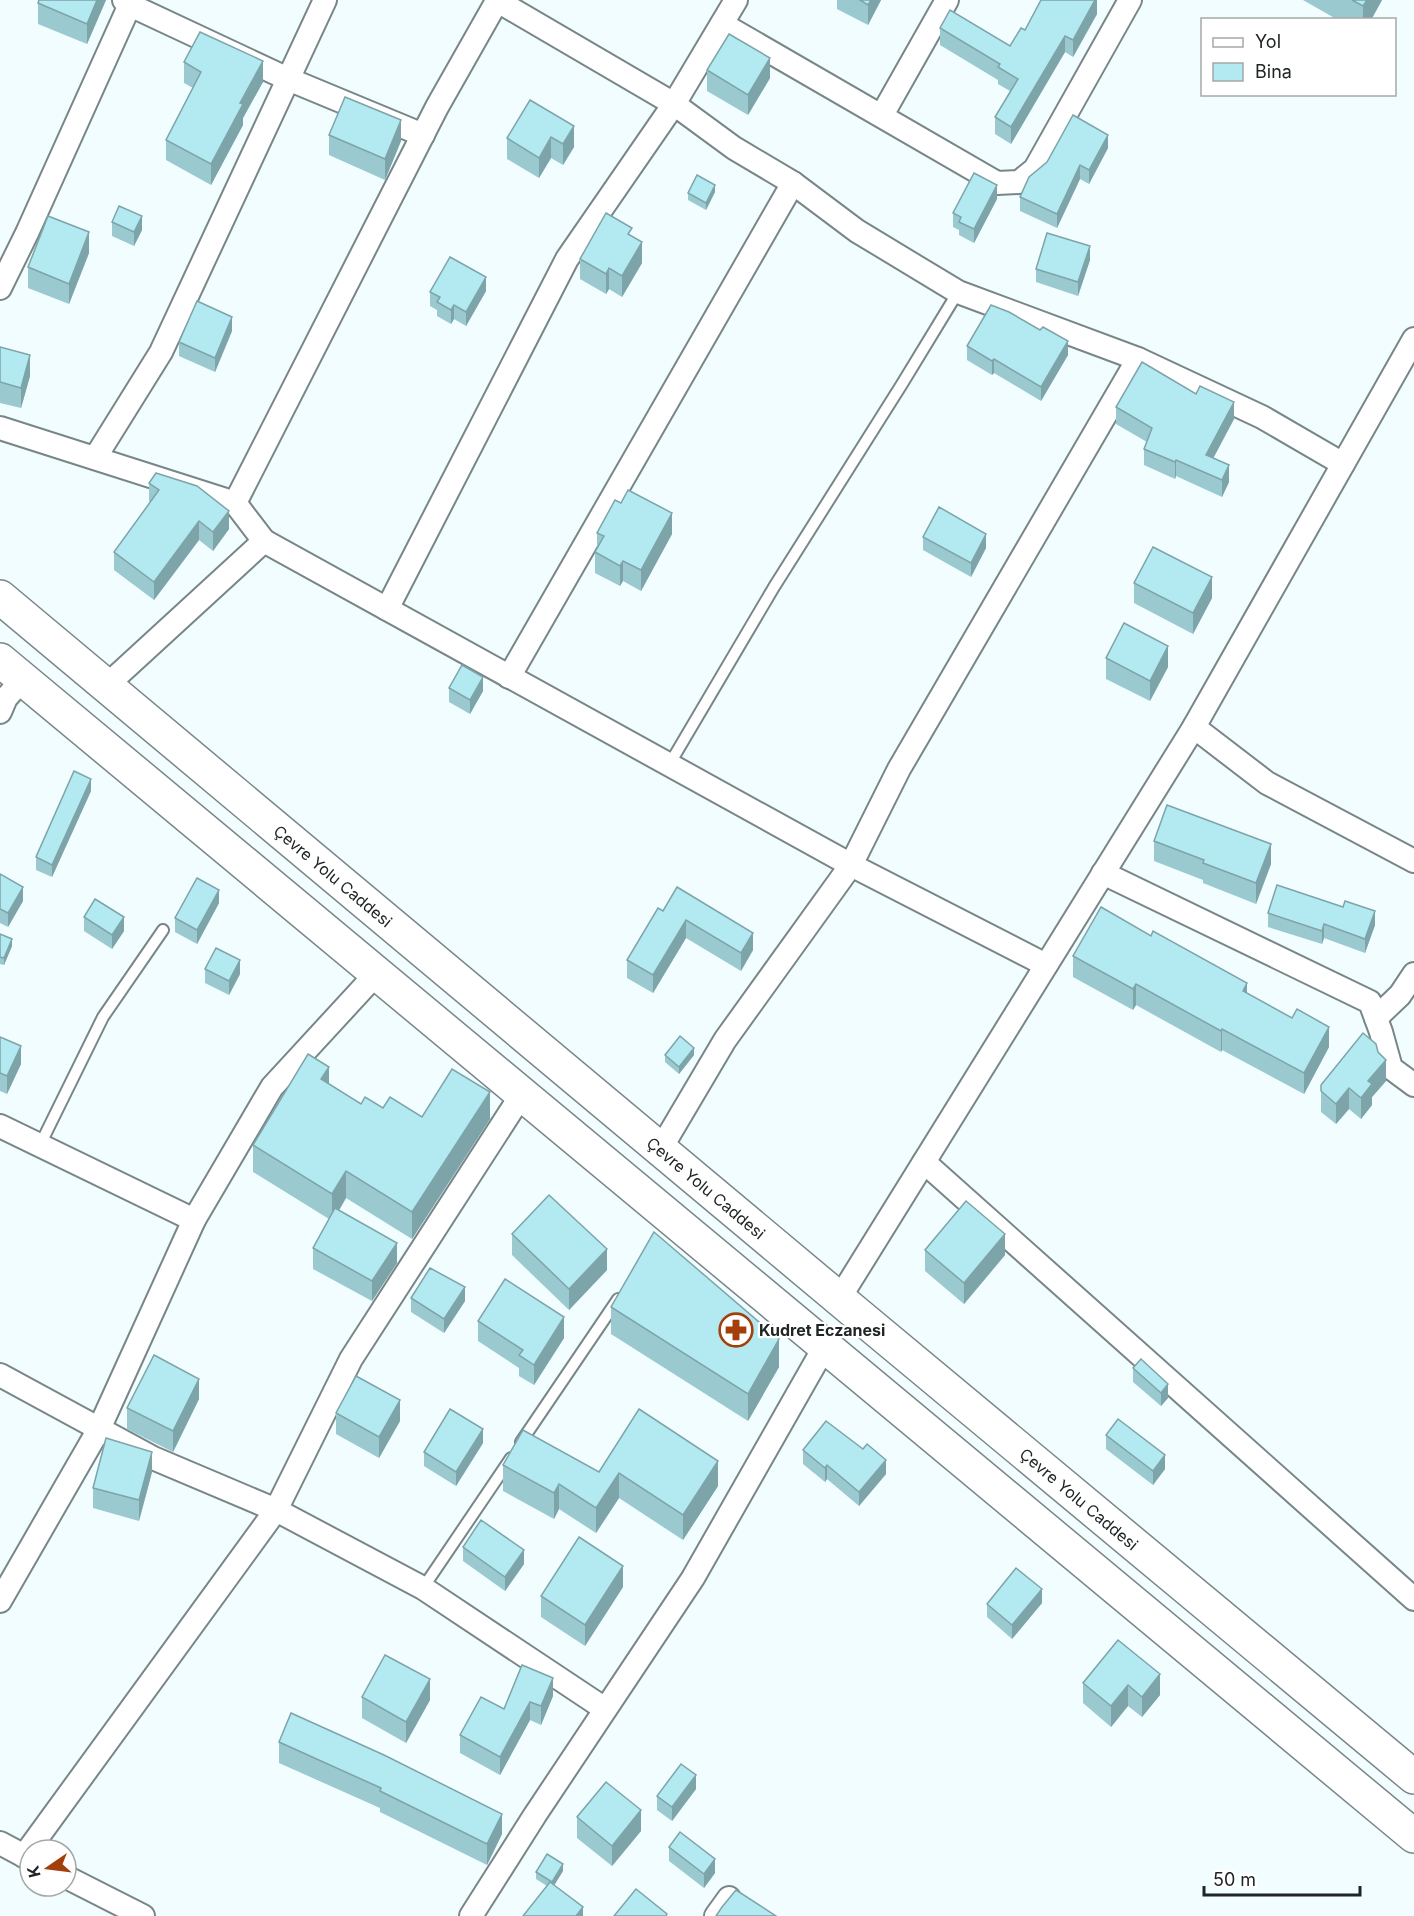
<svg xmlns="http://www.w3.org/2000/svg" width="1414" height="1916" font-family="Inter,sans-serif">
	<rect width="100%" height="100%" fill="#f1fdff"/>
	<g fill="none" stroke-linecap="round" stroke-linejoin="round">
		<g stroke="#798688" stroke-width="14">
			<g id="service">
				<polyline points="669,765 774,587 902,384 958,292"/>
				<polyline points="40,1145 103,1017 163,930"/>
				<polyline points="521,1442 618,1299"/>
				<polyline points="423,1588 511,1458"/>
			</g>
		</g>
		<g stroke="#798688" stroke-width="26">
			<g id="minor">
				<polyline points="124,0 130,5 288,79 423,135"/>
				<polyline points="496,0 674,104 734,148 793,183 857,231 958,292 1138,359 1262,417 1343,464"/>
				<polyline points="722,24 997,183 1019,182 1035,169 1130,0"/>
				<polyline points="882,115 947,0"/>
				<polyline points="0,288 27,233 132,0"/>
				<polyline points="0,428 235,503 264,541"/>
				<polyline points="95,458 161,352 325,0"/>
				<polyline points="235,503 437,107 497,1"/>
				<polyline points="387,609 567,259 674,104 736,0"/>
				<polyline points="509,677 793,183"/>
				<polyline points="106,686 264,541 851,865 1046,965"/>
				<polyline points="0,712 6,698 23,679"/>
				<polyline points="1194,727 1267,783 1414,861"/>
				<polyline points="1103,873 1370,1002 1381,1032 1391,1068 1414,1085"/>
				<polyline points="1376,1018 1400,995 1414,974"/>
				<polyline points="0,1126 194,1220"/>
				<polyline points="660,1150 725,1040 851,865 899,769 1138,359"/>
				<polyline points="924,1162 1414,1599"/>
				<polyline points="839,1299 1194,727 1414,339"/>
				<polyline points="0,1375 153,1458 276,1510 423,1588 605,1709"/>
				<polyline points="0,1601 99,1429 194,1220 272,1087 377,973"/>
				<polyline points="0,1843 30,1859"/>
				<polyline points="24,1856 276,1510 351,1359 522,1094"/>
				<polyline points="66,1877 143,1916"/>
				<polyline points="471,1916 535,1815 693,1578 825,1346"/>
				<polyline points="716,1916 729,1898"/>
			</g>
		</g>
		<g stroke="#798688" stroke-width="36">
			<g id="trunk">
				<polyline points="0,597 856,1313 1414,1777"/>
				<polyline points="0,660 1414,1836"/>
			</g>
		</g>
		<use href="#service" stroke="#fff" stroke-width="10"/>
		<use href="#minor" stroke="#fff" stroke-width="22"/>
		<use href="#trunk" stroke="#fff" stroke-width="33"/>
	</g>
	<g fill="#9ac9cf">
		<polygon points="106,0 87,44 38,24 38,3"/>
		<polygon points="837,0 881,0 868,25 837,9"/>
		<polygon points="1097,0 1097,14 1073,57 1065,52 1011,144 995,134 995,117 1010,91 998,84 998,80 940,45 940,28 1010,46 1025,30"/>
		<polygon points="1303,0 1382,0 1371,20 1338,20"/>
		<polygon points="184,62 263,82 243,118 243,125 211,185 166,160 166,140 193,88 184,83"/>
		<polygon points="707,70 770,78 748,115 707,91"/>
		<polygon points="530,100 574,147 563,165 551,158 539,178 507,159 507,138"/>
		<polygon points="329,135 401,141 385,180 329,155"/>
		<polygon points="1108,148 1089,184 1080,179 1057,228 1020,211 1020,197"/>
		<polygon points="715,192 706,210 688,200 688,193"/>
		<polygon points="997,199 974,243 959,235 959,230 953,227 953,213"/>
		<polygon points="112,222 142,230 134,246 112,236"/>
		<polygon points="632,236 642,263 622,297 609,289 606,294 580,279 580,259"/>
		<polygon points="89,253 69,304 28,288 28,267"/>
		<polygon points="1090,260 1078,296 1036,282 1036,269"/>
		<polygon points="486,291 466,326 454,319 451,324 437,316 437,310 430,306 430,292"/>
		<polygon points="232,331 215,372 179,356 179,342"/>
		<polygon points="967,346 1068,355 1041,401 994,373 992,375 967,360"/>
		<polygon points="0,347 30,376 21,408 0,403"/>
		<polygon points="1116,407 1234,419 1213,458 1229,482 1222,497 1176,476 1175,479 1144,465 1144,449 1147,442 1116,424"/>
		<polygon points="149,483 229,529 213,551 199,540 154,600 114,570 114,552 151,502 149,501"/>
		<polygon points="621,503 672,534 641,591 623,581 620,586 595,573 595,552 597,548 597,533"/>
		<polygon points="923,537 986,548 971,577 923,550"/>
		<polygon points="1134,583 1212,598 1193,634 1134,603"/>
		<polygon points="1106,658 1168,667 1150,701 1106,679"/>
		<polygon points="449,688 483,691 470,714 449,702"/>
		<polygon points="91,791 52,877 36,870 36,857"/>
		<polygon points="1154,841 1271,864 1256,904 1203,883 1203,880 1154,861"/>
		<polygon points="0,874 23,901 8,927 0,923"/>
		<polygon points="677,887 753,950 741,971 686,938 653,993 627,978 627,960 663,911"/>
		<polygon points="219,903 197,944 175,932 175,918"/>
		<polygon points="1343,907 1375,925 1365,953 1324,938 1322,944 1268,927 1268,913"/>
		<polygon points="84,917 124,931 112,949 84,931"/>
		<polygon points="0,934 12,946 4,965 0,964"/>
		<polygon points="1073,956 1247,994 1329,1047 1304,1094 1222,1050 1221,1052 1136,1005 1133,1010 1073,977"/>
		<polygon points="205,969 240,974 229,995 205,983"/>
		<polygon points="0,1037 21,1064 7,1094 0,1091"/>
		<polygon points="665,1055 694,1055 679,1074 665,1062"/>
		<polygon points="1386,1081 1372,1097 1372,1105 1361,1119 1349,1109 1336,1124 1321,1112 1321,1085"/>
		<polygon points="329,1084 361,1104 383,1108 422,1117 490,1119 412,1239 346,1198 339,1211 397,1263 372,1301 313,1269 313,1248 329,1219 253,1172 253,1145"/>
		<polygon points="512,1234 607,1270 569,1310 512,1255"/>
		<polygon points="925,1250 1005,1255 964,1304 925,1271"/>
		<polygon points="411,1298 465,1301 444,1333 411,1312"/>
		<polygon points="611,1307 779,1367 748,1421 611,1334"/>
		<polygon points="478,1321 564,1338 534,1385 519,1376 519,1368 478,1341"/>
		<polygon points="1133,1368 1168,1398 1161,1406 1133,1382"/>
		<polygon points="199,1399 173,1452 127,1429 127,1408"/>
		<polygon points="639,1409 718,1486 683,1540 619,1498 596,1533 559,1509 554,1519 503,1491 503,1465 599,1472"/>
		<polygon points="336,1413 400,1421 379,1458 336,1434"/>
		<polygon points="1106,1435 1165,1469 1153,1485 1106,1449"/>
		<polygon points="483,1443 456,1486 424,1466 424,1452"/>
		<polygon points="803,1450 886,1474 859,1506 827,1479 825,1482 803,1464"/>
		<polygon points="152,1472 139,1521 93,1508 93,1488"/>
		<polygon points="463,1547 524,1564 505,1591 463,1561"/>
		<polygon points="623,1587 585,1646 541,1617 541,1596"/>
		<polygon points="1042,1603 1012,1639 987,1617 987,1604"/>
		<polygon points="1118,1640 1160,1695 1142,1717 1128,1706 1111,1727 1083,1703 1083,1683"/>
		<polygon points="522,1665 553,1696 541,1725 530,1720 500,1775 460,1753 460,1735 504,1709"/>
		<polygon points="362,1697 430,1700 406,1743 362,1718"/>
		<polygon points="279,1742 502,1834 487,1865 380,1812 380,1808 279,1763"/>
		<polygon points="696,1789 672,1821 657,1810 657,1796"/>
		<polygon points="577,1817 641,1831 612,1866 577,1838"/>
		<polygon points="669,1847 715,1873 704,1888 669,1861"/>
		<polygon points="563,1871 554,1885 583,1916 547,1886 536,1879 536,1872"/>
	</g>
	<g fill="#7da4a9">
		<polygon points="97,0 106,0 87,44 87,24"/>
		<polygon points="871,0 881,0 868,25 868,5"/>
		<polygon points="1095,0 1097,0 1097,14 1073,57 1073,40"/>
		<polygon points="1367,0 1382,0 1371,20 1363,20 1363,6"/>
		<polygon points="1065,36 1065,52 1011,144 1011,127"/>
		<polygon points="770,58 770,78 748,115 748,95"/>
		<polygon points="263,61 263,82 243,118 243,125 211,185 211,164 240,103"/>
		<polygon points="401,120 401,141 385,180 385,159"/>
		<polygon points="574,126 574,147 563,165 563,144"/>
		<polygon points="1108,135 1108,148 1089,184 1089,170"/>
		<polygon points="551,137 551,158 539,178 539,158"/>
		<polygon points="1080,165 1080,179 1057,228 1057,214"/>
		<polygon points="715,185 715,192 706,210 706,203"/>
		<polygon points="997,185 997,199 974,243 974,229"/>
		<polygon points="142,216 142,230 134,246 134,232"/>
		<polygon points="89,232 89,253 69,304 69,284"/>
		<polygon points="642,242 642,263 622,297 622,276"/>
		<polygon points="1090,246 1090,260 1078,296 1078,282"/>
		<polygon points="609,268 609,289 606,294 606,274"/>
		<polygon points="486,277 486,291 466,326 466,312"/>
		<polygon points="454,305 454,319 451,324 451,310"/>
		<polygon points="232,317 232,331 215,372 215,358"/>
		<polygon points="1068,341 1068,355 1041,401 1041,387"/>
		<polygon points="30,355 30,376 21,408 21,388"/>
		<polygon points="994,359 994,373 992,375 992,361"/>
		<polygon points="1234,402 1234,419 1206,472 1206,455"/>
		<polygon points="1176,460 1176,476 1175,479 1175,462"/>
		<polygon points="1229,465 1229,482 1222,497 1222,480"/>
		<polygon points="229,511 229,529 213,551 213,532"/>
		<polygon points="672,513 672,534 641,591 641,570"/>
		<polygon points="199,521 199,540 154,600 154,582"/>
		<polygon points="986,534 986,548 971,577 971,563"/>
		<polygon points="623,561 623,581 620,586 620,566"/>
		<polygon points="1212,577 1212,598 1193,634 1193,613"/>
		<polygon points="1168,646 1168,667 1150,701 1150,681"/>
		<polygon points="483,677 483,691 470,714 470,700"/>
		<polygon points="91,779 91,791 52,877 52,865"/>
		<polygon points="1271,844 1271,864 1256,904 1256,883"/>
		<polygon points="23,887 23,901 8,927 8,913"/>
		<polygon points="219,890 219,903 197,944 197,930"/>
		<polygon points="1375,911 1375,925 1365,953 1365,939"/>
		<polygon points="124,917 124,931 112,949 112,935"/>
		<polygon points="686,920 686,938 653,993 653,975"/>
		<polygon points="1324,924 1324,938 1322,944 1322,931"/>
		<polygon points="753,933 753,950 741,971 741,953"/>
		<polygon points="12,939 12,946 4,965 4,958"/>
		<polygon points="240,960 240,974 229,995 229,981"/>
		<polygon points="1247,983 1247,1004 1243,991"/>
		<polygon points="1136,984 1136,1005 1133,1010 1133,989"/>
		<polygon points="1329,1027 1329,1047 1304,1094 1304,1073"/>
		<polygon points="1222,1029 1222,1050 1221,1052 1221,1031"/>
		<polygon points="21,1046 21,1064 7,1094 7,1076"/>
		<polygon points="694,1048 694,1055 679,1074 679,1067"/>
		<polygon points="1386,1060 1386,1081 1372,1097 1372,1105 1361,1119 1361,1098 1368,1081"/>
		<polygon points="329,1067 329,1094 321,1079"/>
		<polygon points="1349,1088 1349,1109 1336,1124 1336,1104"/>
		<polygon points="490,1092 490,1119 412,1239 412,1212"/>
		<polygon points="346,1171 346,1198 332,1221 332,1194"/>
		<polygon points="1005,1234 1005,1255 964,1304 964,1283"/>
		<polygon points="397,1243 397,1263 372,1301 372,1281"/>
		<polygon points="607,1249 607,1270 569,1310 569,1289"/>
		<polygon points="465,1287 465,1301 444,1333 444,1319"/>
		<polygon points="564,1317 564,1338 534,1385 534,1365"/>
		<polygon points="779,1339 779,1367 748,1421 748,1394"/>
		<polygon points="199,1379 199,1399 173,1452 173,1431"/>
		<polygon points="1168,1384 1168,1398 1161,1406 1161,1393"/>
		<polygon points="400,1400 400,1421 379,1458 379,1437"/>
		<polygon points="483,1429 483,1443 456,1486 456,1472"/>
		<polygon points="152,1452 152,1472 139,1521 139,1500"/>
		<polygon points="1165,1455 1165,1469 1153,1485 1153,1471"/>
		<polygon points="886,1460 886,1474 859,1506 859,1492"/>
		<polygon points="718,1461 718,1486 683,1540 683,1515"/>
		<polygon points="827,1465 827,1479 825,1482 825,1468"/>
		<polygon points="619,1473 619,1498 596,1533 596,1508"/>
		<polygon points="559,1484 559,1509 554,1519 554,1493"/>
		<polygon points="524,1550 524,1564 505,1591 505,1577"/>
		<polygon points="623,1566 623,1587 585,1646 585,1625"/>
		<polygon points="1042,1589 1042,1603 1012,1639 1012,1625"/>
		<polygon points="1160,1674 1160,1695 1142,1717 1142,1697"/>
		<polygon points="553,1678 553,1696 541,1725 541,1706"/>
		<polygon points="430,1679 430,1700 406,1743 406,1722"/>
		<polygon points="1128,1685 1128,1706 1111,1727 1111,1706"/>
		<polygon points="530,1702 530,1720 500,1775 500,1757"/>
		<polygon points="696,1775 696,1789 672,1821 672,1807"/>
		<polygon points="641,1810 641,1831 612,1866 612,1846"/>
		<polygon points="502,1814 502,1834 487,1865 487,1844"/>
		<polygon points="715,1859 715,1873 704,1888 704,1874"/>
		<polygon points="563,1864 563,1871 552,1889 552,1882"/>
		<polygon points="583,1907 583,1916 576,1916"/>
	</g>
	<g fill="#b3eaf1" stroke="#7da4a9" stroke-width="1.5">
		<polygon points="39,0 97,0 87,24 38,3"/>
		<polygon points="860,0 871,0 868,5"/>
		<polygon points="1041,0 1095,0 1073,40 1065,36 1011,127 995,117 1018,79 998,67 1000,64 940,28 950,10 1010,46 1021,28 1025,30"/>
		<polygon points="1352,0 1367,0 1363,6"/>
		<polygon points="200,32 263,61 240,103 243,104 211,164 166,140 201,72 184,62"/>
		<polygon points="729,34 770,58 748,95 707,70"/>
		<polygon points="345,97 401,120 385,159 329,135"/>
		<polygon points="530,100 574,126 563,144 551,137 539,158 507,138"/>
		<polygon points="1073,115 1108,135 1089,170 1080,165 1057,214 1020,197 1029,177 1047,162"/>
		<polygon points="974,173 997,185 974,229 959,222 961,217 953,213"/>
		<polygon points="697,175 715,185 706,203 688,193"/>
		<polygon points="119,206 142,216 134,232 112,222"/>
		<polygon points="606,213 632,228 628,234 642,242 622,276 609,268 606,274 580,259"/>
		<polygon points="48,216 89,232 69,284 28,267"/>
		<polygon points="1047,233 1090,246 1078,282 1036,269"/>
		<polygon points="450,257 486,277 466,312 454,305 451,310 437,302 440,297 430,292"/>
		<polygon points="197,301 232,317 215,358 179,342"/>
		<polygon points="991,305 1009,312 1040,330 1043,327 1068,341 1041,387 994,359 992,361 967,346"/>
		<polygon points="0,347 30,355 21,388 0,382"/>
		<polygon points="1142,362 1196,394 1200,386 1234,402 1206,455 1229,465 1222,480 1176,460 1175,462 1144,449 1152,428 1116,407"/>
		<polygon points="156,473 197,486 229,511 213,532 199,521 154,582 114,552 159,490 149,483"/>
		<polygon points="628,490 672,513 641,570 623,561 620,566 595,552 604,536 597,533 615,500 621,503"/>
		<polygon points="939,507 986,534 971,563 923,537"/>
		<polygon points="1153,547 1212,577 1193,613 1134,583"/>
		<polygon points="1124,623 1168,646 1150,681 1106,658"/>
		<polygon points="462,665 483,677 470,700 449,688"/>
		<polygon points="74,771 91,779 52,865 36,857"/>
		<polygon points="1167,805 1271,844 1256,883 1203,863 1204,860 1154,841"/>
		<polygon points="0,874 23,887 8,913 0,909"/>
		<polygon points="197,878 219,890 197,930 175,918"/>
		<polygon points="1277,885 1343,907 1345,901 1375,911 1365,939 1324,924 1322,931 1268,913"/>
		<polygon points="677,887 753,933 741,953 686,920 653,975 627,960 658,908 663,911"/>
		<polygon points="95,899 124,917 112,935 84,917"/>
		<polygon points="1101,907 1151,936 1153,931 1247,983 1243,991 1292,1018 1297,1009 1329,1027 1304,1073 1222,1029 1221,1031 1136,984 1133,989 1073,956"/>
		<polygon points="0,934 12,939 4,958 0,957"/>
		<polygon points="216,948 240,960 229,981 205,969"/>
		<polygon points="1363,1033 1376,1044 1378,1052 1386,1060 1368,1081 1372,1084 1361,1098 1349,1088 1336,1104 1321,1091 1321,1085"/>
		<polygon points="680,1036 694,1048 679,1067 665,1055"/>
		<polygon points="0,1037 21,1046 7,1076 0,1073"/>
		<polygon points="308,1054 329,1067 321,1079 361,1104 365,1097 383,1108 390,1097 422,1117 452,1069 490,1092 412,1212 346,1171 332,1194 253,1145"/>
		<polygon points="549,1195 607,1249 569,1289 512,1234"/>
		<polygon points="966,1201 1005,1234 964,1283 925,1250"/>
		<polygon points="335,1208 397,1243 372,1281 313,1248"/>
		<polygon points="654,1232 779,1339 748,1394 611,1307"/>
		<polygon points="430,1268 465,1287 444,1319 411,1298"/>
		<polygon points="505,1279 564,1317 534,1365 519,1355 523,1350 478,1321"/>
		<polygon points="154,1355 199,1379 173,1431 127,1408"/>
		<polygon points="1141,1359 1168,1384 1161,1393 1133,1368"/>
		<polygon points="356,1376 400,1400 379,1437 336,1413"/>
		<polygon points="450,1409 483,1429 456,1472 424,1452"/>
		<polygon points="639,1409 718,1461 683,1515 619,1473 596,1508 559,1484 554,1493 503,1465 523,1430 599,1472"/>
		<polygon points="1118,1419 1165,1455 1153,1471 1106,1435"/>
		<polygon points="826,1421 863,1449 867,1444 886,1460 859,1492 827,1465 825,1468 803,1450"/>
		<polygon points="106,1438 152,1452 139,1500 93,1488"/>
		<polygon points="481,1520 524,1550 505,1577 463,1547"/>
		<polygon points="579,1537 623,1566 585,1625 541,1596"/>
		<polygon points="1016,1568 1042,1589 1012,1625 987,1604"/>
		<polygon points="1118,1640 1160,1674 1142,1697 1128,1685 1111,1706 1083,1683"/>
		<polygon points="385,1655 430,1679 406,1722 362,1697"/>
		<polygon points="522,1665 553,1678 541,1706 530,1702 500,1757 460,1735 481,1697 504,1709"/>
		<polygon points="291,1713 384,1755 502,1814 487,1844 380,1791 381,1788 279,1742"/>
		<polygon points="681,1764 696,1775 672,1807 657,1796"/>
		<polygon points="606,1782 641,1810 612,1846 577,1817"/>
		<polygon points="680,1832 715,1859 704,1874 669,1847"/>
		<polygon points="547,1854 563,1864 552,1882 536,1872"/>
		<polygon points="550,1882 583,1907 576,1916 523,1916"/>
		<polygon points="636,1889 667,1914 666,1916 614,1916"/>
		<polygon points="736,1890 776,1916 716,1916 722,1907"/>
	</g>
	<defs>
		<g id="pharmacy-ring" transform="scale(1.725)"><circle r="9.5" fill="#fff" stroke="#a33f0b" stroke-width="1.5"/><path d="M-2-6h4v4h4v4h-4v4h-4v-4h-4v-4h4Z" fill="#a33f0b"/></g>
	</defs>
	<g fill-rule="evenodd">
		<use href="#pharmacy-ring" x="736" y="1330"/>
	</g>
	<g text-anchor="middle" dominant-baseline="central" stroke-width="4.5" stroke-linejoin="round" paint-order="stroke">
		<g font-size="16" fill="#202526" stroke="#fff">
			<text transform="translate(333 876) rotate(40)">Çevre Yolu Caddesi</text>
			<text transform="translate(706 1188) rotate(40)">Çevre Yolu Caddesi</text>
			<text transform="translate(1079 1499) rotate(40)">Çevre Yolu Caddesi</text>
		</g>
		<g font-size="16" font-weight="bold" fill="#202526" stroke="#fff" text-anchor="start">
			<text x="759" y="1330">Kudret Eczanesi</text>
		</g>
	</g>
	<rect x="1201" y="18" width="195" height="78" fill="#ffffff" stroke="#a6a8a8" stroke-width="1.5"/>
	<rect x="1213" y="38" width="30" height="9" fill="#ffffff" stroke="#a6a8a8" stroke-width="1.5"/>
	<text x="1255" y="48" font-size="18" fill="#202526">Yol</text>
	<rect x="1213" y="63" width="30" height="18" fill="#b3eaf1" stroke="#a6a8a8" stroke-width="1.5"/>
	<text x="1255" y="78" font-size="18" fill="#202526">Bina</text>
	<g transform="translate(48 1868) rotate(256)"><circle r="28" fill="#ffffff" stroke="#a6a8a8" stroke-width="1.5"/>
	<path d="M0-4.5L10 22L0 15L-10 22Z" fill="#a33f0b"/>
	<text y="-9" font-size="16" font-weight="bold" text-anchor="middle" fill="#202526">K</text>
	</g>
	<path d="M1204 1886v9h156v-9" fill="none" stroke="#202526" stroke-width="3"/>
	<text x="1213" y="1886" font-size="18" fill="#202526" stroke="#ffffff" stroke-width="4.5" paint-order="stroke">50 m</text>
</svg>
